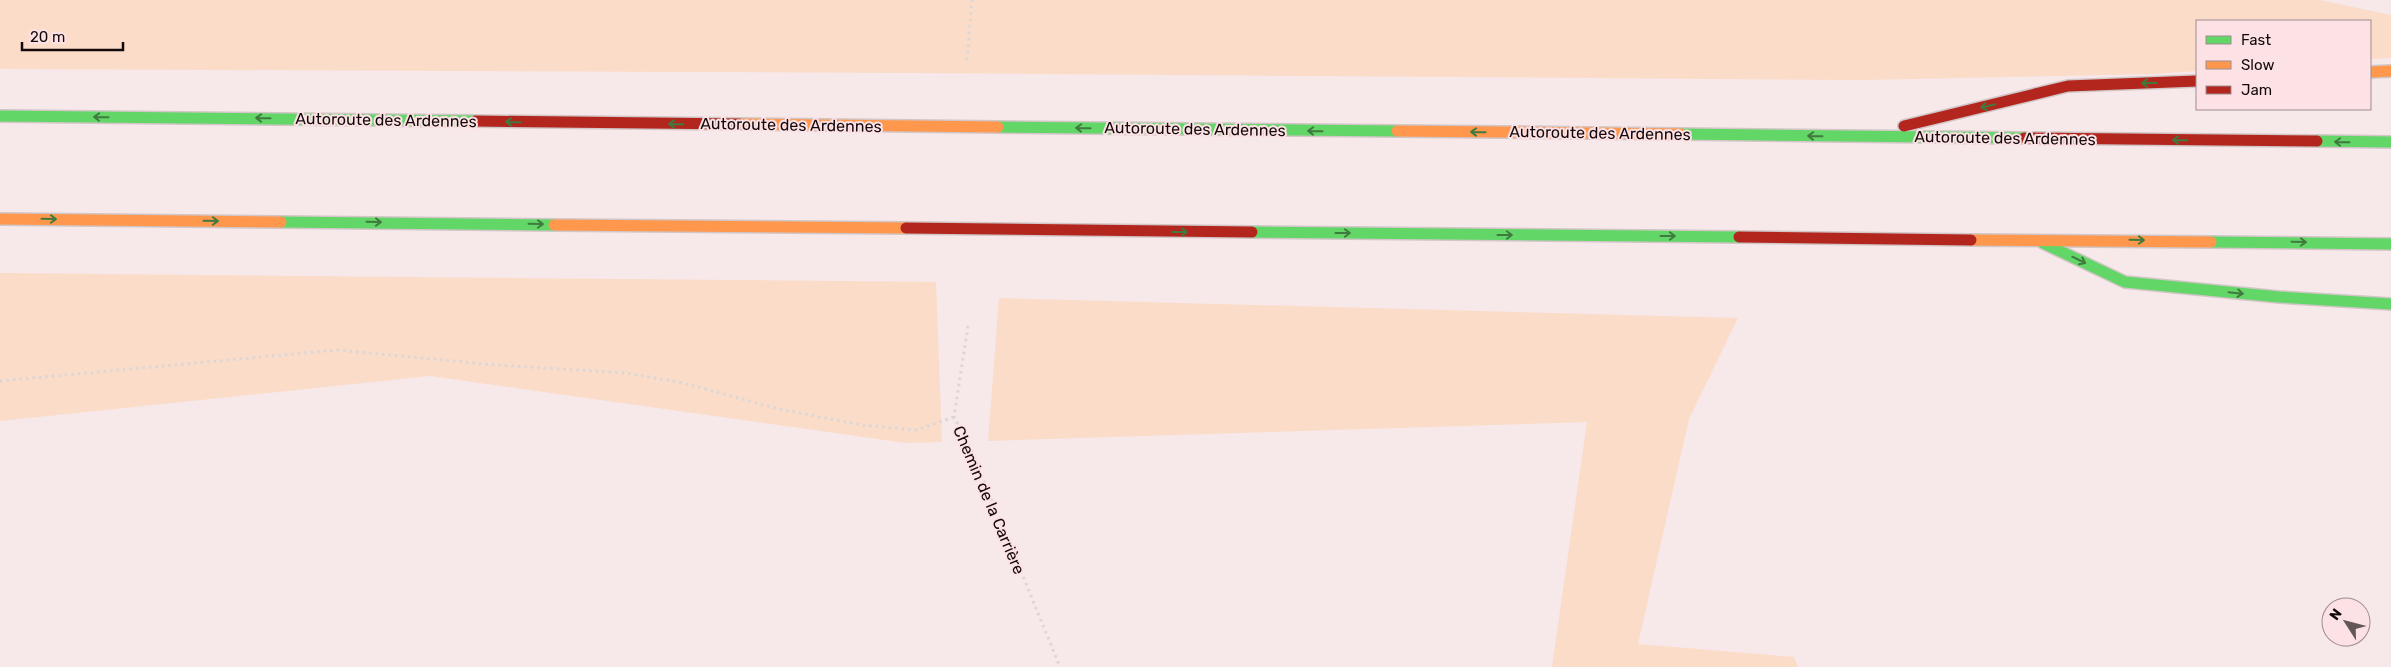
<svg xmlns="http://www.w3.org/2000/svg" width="2391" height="667" font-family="Rubik,sans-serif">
	<rect width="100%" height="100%" fill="#f7e8ea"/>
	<g fill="#fbdcc8">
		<polygon points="0,0 2320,0 2391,15 2391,58 2370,59 2370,21 2197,21 2197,71 2155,74 1863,80 909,73 0,69"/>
		<polygon points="0,273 936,282 942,442 906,443 430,376 0,421"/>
		<polygon points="999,298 1738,318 1689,419 1638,644 1794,657 1798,667 1552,667 1587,422 988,441"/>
	</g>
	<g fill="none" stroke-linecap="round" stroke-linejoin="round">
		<g stroke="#d2c6c7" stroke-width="14">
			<g id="fast">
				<polyline points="0,116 475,121"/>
				<polyline points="998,127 1397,131"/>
				<polyline points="1681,134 2024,138"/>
				<polyline points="2317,141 2391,142"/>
				<polyline points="281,222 554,225"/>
				<polyline points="1252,232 1739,237"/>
				<polyline points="2211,242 2391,244"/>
				<polyline points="2043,243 2125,282 2279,297 2391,304"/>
			</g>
		</g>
		<g stroke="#d2c6c7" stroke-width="14">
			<g id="slow">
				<polyline points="2370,72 2391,71"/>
				<polyline points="739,124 998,127"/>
				<polyline points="1397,131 1681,134"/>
				<polyline points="0,219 281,222"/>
				<polyline points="554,225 906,228"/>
				<polyline points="1971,240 2211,242"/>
			</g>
		</g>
		<g stroke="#d2c6c7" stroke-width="14">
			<g id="jam">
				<polyline points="475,121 739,124"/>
				<polyline points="1904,126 2068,86 2197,81"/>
				<polyline points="2024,138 2317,141"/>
				<polyline points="906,228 1252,232"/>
				<polyline points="1739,237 1971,240"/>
			</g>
		</g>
		<g stroke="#dbd7d7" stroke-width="3" stroke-dasharray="2.5 4" stroke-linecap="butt">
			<polyline points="967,60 972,0"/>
			<polyline points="968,326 954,417 971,449 1060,667"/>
			<polyline points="0,381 337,350 496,365 627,373 683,383 779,409 861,425 916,430 954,417"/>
		</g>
		<use href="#fast" stroke="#63d668" stroke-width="11"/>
		<use href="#slow" stroke="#ff974d" stroke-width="11"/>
		<use href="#jam" stroke="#b3261e" stroke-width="11"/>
	</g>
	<defs><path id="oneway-shaft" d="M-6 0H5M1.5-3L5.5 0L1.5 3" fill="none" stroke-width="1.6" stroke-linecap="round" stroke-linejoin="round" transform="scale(1.25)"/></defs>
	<g stroke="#3f7a3e">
		<use href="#oneway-shaft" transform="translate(2149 83) rotate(178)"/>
		<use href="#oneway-shaft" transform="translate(1988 106) rotate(166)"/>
		<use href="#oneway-shaft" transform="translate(101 117) rotate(-179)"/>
		<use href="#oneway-shaft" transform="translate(263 118) rotate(-179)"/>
		<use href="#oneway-shaft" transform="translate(513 122) rotate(-179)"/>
		<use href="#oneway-shaft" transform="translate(676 124) rotate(-179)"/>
		<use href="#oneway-shaft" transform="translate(1083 128) rotate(-179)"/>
		<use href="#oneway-shaft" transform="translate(1315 131) rotate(-179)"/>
		<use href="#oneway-shaft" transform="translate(1478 132) rotate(-179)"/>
		<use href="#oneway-shaft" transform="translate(1815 136) rotate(-179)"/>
		<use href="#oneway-shaft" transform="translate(2180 140) rotate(-179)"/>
		<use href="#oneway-shaft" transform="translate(2342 142) rotate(-179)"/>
		<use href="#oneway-shaft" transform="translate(49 219) rotate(1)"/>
		<use href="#oneway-shaft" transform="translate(211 221) rotate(1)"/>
		<use href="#oneway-shaft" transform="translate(374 222) rotate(1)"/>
		<use href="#oneway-shaft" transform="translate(536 224) rotate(1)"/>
		<use href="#oneway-shaft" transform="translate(1180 232)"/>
		<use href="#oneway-shaft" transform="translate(1343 233)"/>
		<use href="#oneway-shaft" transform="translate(1505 235)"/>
		<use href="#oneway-shaft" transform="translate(1668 236)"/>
		<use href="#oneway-shaft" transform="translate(2137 240) rotate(1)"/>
		<use href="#oneway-shaft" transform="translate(2299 242) rotate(1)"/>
		<use href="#oneway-shaft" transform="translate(2079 260) rotate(26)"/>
		<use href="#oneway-shaft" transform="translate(2236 293) rotate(6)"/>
	</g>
	<g text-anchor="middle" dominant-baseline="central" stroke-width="4" stroke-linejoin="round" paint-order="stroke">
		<g font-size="16" fill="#13090a" stroke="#fde2e5">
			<text transform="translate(386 120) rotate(1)">Autoroute des Ardennes</text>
			<text transform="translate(791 125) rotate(1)">Autoroute des Ardennes</text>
			<text transform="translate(1195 129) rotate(1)">Autoroute des Ardennes</text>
			<text transform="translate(1600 133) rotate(1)">Autoroute des Ardennes</text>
			<text transform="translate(2005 138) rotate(1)">Autoroute des Ardennes</text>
			<text transform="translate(989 500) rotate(67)">Chemin de la Carrière</text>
		</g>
	</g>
	<rect x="2196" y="20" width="175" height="90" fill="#fde2e5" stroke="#9f8b8d"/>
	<rect x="2206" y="36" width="25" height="8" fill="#63d668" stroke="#9f8b8d"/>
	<text x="2241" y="45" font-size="15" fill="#13090a">Fast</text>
	<rect x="2206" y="61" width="25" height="8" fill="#ff974d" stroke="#9f8b8d"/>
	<text x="2241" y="70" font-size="15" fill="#13090a">Slow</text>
	<rect x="2206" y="86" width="25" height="8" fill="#b3261e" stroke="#9f8b8d"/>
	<text x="2241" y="95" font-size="15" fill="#13090a">Jam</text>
	<g transform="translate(2346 622) rotate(306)"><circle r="24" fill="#fde2e5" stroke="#9f8b8d"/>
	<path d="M0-4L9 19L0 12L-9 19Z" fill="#635758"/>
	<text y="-8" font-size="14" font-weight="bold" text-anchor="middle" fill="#13090a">N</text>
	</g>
	<path d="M22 42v8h101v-8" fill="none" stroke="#13090a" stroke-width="2.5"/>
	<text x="30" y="42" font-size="15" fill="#13090a" stroke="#fde2e5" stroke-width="4" paint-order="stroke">20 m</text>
</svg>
